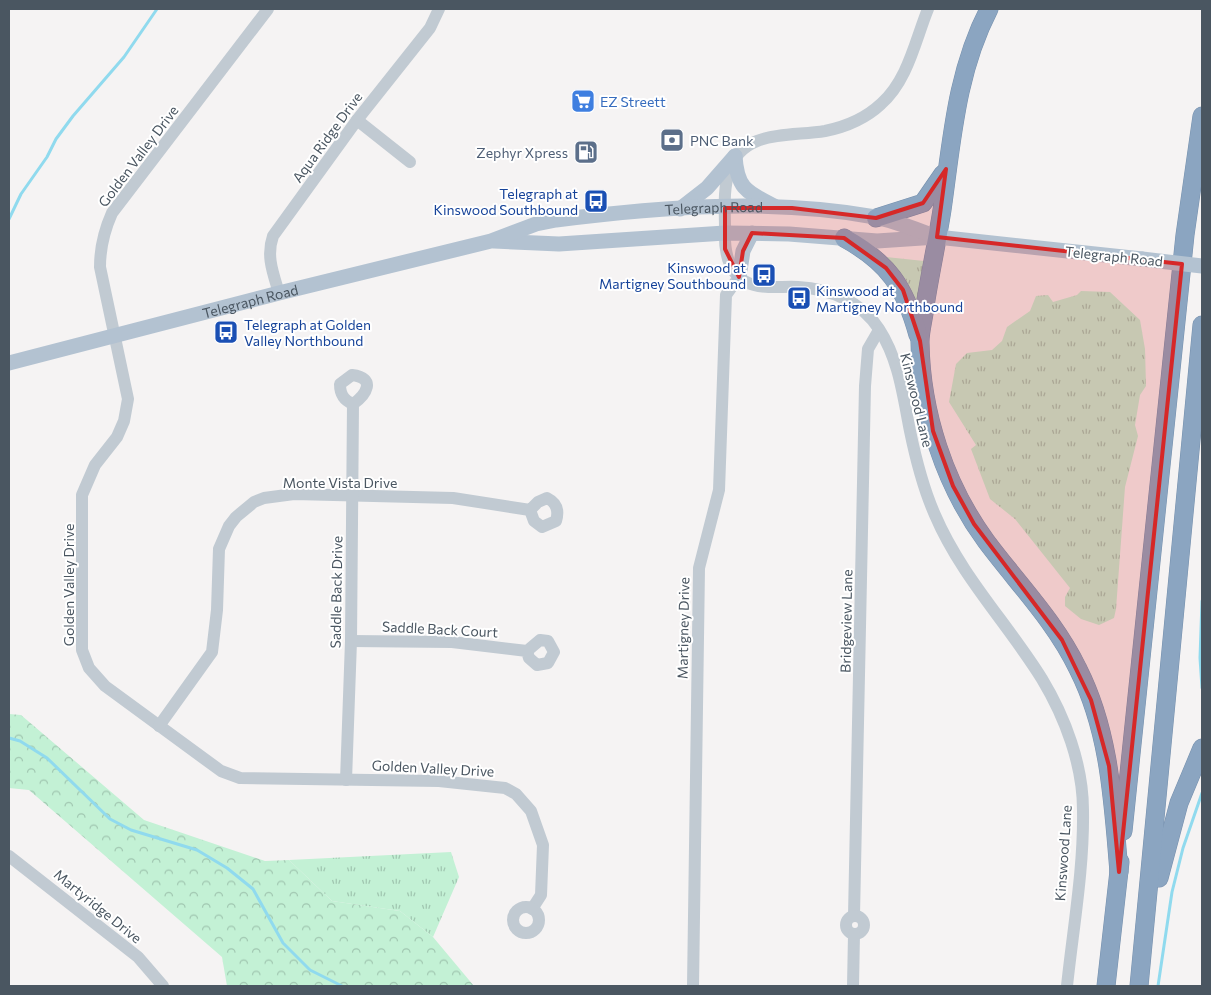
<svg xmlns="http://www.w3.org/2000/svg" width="1211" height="995" font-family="Commissioner,sans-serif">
	<defs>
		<pattern id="grass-tufts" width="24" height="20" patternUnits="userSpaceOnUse" patternTransform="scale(1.25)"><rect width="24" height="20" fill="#c3f1d5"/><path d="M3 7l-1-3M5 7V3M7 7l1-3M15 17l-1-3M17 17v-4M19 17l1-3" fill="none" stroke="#a0c6b0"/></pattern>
		<pattern id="forest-crowns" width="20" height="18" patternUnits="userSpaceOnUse" patternTransform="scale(1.25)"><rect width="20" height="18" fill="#c3f1d5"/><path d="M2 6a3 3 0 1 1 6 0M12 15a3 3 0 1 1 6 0" fill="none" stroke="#a0c6b0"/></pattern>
	</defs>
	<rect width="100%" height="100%" fill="#f5f3f3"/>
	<g fill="url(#grass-tufts)">
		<polygon points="886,257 924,261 917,303 906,280"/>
		<polygon points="1081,291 1110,292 1140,320 1145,349 1146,386 1140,395 1135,425 1138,436 1125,487 1116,609 1114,618 1099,625 1081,619 1065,606 1065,597 1070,588 1015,519 990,499 971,449 976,445 949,402 956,364 967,353 992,350 1002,341 1007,327 1030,311 1036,296 1048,295 1053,302 1077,295"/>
		<polygon points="451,852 459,877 433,937 400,911 332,901 289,860"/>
	</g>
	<polygon fill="url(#forest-crowns)" points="9,714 21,715 144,820 265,861 289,860 332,901 400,911 433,937 474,986 227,986 222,957 29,790 9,788"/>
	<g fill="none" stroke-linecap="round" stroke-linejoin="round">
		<g stroke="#90daee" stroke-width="3">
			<polyline points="9,219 21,194 47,157 56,139 73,116 124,57 157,9"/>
			<polyline points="1202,601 1200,658 1202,688"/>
			<polyline points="9,738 20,741 47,758 110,819 131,830 197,850 227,868 253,889 283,943 310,970 342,986"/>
			<polyline points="1158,986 1172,892 1183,848 1202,793"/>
		</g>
		<g stroke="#7690ad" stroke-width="19">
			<g id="highway">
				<path d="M989,9C956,73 952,140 942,210C937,242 930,274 925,306C924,318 920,330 920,342C921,413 945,485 986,541C1018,584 1055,621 1078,669C1110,732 1113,802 1119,872"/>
				<polyline points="876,218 923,203 943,174"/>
				<path d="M844,238C888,262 905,287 918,335"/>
				<polyline points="1123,831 1185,235 1202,116"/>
				<polyline points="1159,878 1179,803 1202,748"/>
				<polyline points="1106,986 1120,862"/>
				<polyline points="1139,986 1202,325"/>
			</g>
		</g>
		<g stroke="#c1cad2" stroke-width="12">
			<path d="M268,9L112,213C104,231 100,247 100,267L128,399L124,421L117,437L95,465L82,495V650L89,668L105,686L221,771L240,778L439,781L505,788L516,794L531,811L543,845L541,895L532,909"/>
			<path d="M928,9C915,41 908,80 881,104C866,118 845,127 825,131C789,137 741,129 729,172C723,190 725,210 725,229C724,251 728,278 754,285C768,289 784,286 798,287C830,289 861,301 879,329C899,360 903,396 910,431C916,460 923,488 935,515C961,576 1008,624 1042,679C1065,717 1083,765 1083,810C1084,868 1073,929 1067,986"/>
			<polyline points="357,120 410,162"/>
			<path d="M279,293C273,273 266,256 273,236L357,120L430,28L439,9"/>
			<polyline points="351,641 452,642 527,651 540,640 548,641 554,652 548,663 537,665 529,658 527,651"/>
			<path d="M159,726L212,652L217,610L219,549L229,526L236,517L254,502L264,498L294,494L453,498L530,510L538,502L547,498C557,503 559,511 556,521L542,527L534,521L530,510"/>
			<path d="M346,780L351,641L353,404C366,395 377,378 352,375L340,384C340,394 343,400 353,404"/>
			<polyline points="9,856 138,957 163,986"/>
			<circle cx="526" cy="920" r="13"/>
			<polyline points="854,916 865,386 868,349 879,330"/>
			<circle cx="855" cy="925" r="9"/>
			<polyline points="693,986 699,568 719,490 726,295 739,277"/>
			<polyline points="853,986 854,934"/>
		</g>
		<g stroke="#b3c2d1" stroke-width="15">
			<path d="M735,156C737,189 747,192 774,206"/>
			<polyline points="680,209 707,188 735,156"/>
			<polyline points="494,241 559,244 725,233 789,234 877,241 937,237 1142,259"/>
			<polyline points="739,277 743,251 752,233"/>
			<path id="s1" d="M9,363L279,293L491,241L536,224L556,220C660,207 771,198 875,217C896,221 917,230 937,237"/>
		</g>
		<use href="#highway" stroke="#8ba5c1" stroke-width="18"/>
		<polyline stroke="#b3c2d1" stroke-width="15" points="1142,259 1202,266"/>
	</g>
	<path fill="#d62828" fill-opacity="0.2" stroke="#d62828" stroke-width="4" stroke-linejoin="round" d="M946,169L937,237L1182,264L1119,872L1109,766L1091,700L1062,640L974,524L953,486L933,431L920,341L903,290L886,268L844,238L752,233L743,251L739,277L725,249V208H792L876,218L923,203Z"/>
	<defs>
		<g id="supermarket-square" transform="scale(1.25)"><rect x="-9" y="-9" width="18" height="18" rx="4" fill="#3f7fe0" stroke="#fff"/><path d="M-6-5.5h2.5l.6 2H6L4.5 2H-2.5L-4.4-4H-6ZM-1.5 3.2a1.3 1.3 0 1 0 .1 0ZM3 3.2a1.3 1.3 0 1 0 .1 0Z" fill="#fff"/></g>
		<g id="bank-square" transform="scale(1.25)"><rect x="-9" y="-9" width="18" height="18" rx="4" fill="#5c6f8a" stroke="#fff"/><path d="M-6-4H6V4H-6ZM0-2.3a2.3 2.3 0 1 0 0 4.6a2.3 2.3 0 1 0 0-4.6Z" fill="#fff"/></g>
		<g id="fuel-square" transform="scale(1.25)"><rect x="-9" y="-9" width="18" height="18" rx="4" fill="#5c6f8a" stroke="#fff"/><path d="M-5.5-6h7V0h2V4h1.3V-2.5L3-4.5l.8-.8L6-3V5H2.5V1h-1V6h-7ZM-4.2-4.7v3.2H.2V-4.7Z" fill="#fff"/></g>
		<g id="bus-square" transform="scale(1.25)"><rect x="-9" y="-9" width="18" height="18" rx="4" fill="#1a4fb4" stroke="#fff"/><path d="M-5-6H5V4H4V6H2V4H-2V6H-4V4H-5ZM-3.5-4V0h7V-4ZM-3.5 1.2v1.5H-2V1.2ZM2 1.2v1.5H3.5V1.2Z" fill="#fff"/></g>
	</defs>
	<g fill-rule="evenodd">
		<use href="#supermarket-square" x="583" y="101"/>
		<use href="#bank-square" x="672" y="140"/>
		<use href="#fuel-square" x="586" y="152"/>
		<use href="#bus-square" x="596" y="201"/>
		<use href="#bus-square" x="764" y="275"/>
		<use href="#bus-square" x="799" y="298"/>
		<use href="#bus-square" x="226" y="332"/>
	</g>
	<g text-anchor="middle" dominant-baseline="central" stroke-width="4" stroke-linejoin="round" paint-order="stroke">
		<g font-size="14" fill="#366cbe" stroke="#fff" text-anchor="start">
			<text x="600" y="101">EZ Streett</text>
		</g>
		<g font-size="14" fill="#4a5661" stroke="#fff">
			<text transform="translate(327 137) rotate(-54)">Aqua Ridge Drive</text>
			<text transform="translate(138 156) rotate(-53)">Golden Valley Drive</text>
			<text stroke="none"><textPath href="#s1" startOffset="724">Telegraph Road</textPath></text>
			<text transform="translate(1114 256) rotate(6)">Telegraph Road</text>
			<text stroke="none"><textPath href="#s1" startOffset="249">Telegraph Road</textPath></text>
			<text transform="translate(917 400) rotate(76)">Kinswood Lane</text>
			<text x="340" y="482">Monte Vista Drive</text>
			<text transform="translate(68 585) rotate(-90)">Golden Valley Drive</text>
			<text transform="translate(336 592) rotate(-89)">Saddle Back Drive</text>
			<text transform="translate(846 621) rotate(-89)">Bridgeview Lane</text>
			<text transform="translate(683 628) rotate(-89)">Martigney Drive</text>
			<text transform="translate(440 629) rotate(3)">Saddle Back Court</text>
			<text transform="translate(433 768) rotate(3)">Golden Valley Drive</text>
			<text transform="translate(1063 853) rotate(-86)">Kinswood Lane</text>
			<text transform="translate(98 906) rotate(39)">Martyridge Drive</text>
		</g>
		<g font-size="14" fill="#4e5e75" stroke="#fff" text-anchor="start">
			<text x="690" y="140">PNC Bank</text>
			<text x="568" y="152" text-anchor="end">Zephyr Xpress</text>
		</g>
		<g font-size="14" fill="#164399" stroke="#fff" text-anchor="end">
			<text x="578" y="193">Telegraph at<tspan x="578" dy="16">Kinswood Southbound</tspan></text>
			<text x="746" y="267">Kinswood at<tspan x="746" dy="16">Martigney Southbound</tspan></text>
			<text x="816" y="290" text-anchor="start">Kinswood at<tspan x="816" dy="16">Martigney Northbound</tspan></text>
			<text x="244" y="324" text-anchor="start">Telegraph at Golden<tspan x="244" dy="16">Valley Northbound</tspan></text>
		</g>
	</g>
	<rect width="1211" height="995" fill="none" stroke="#4a5661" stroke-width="20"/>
</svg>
